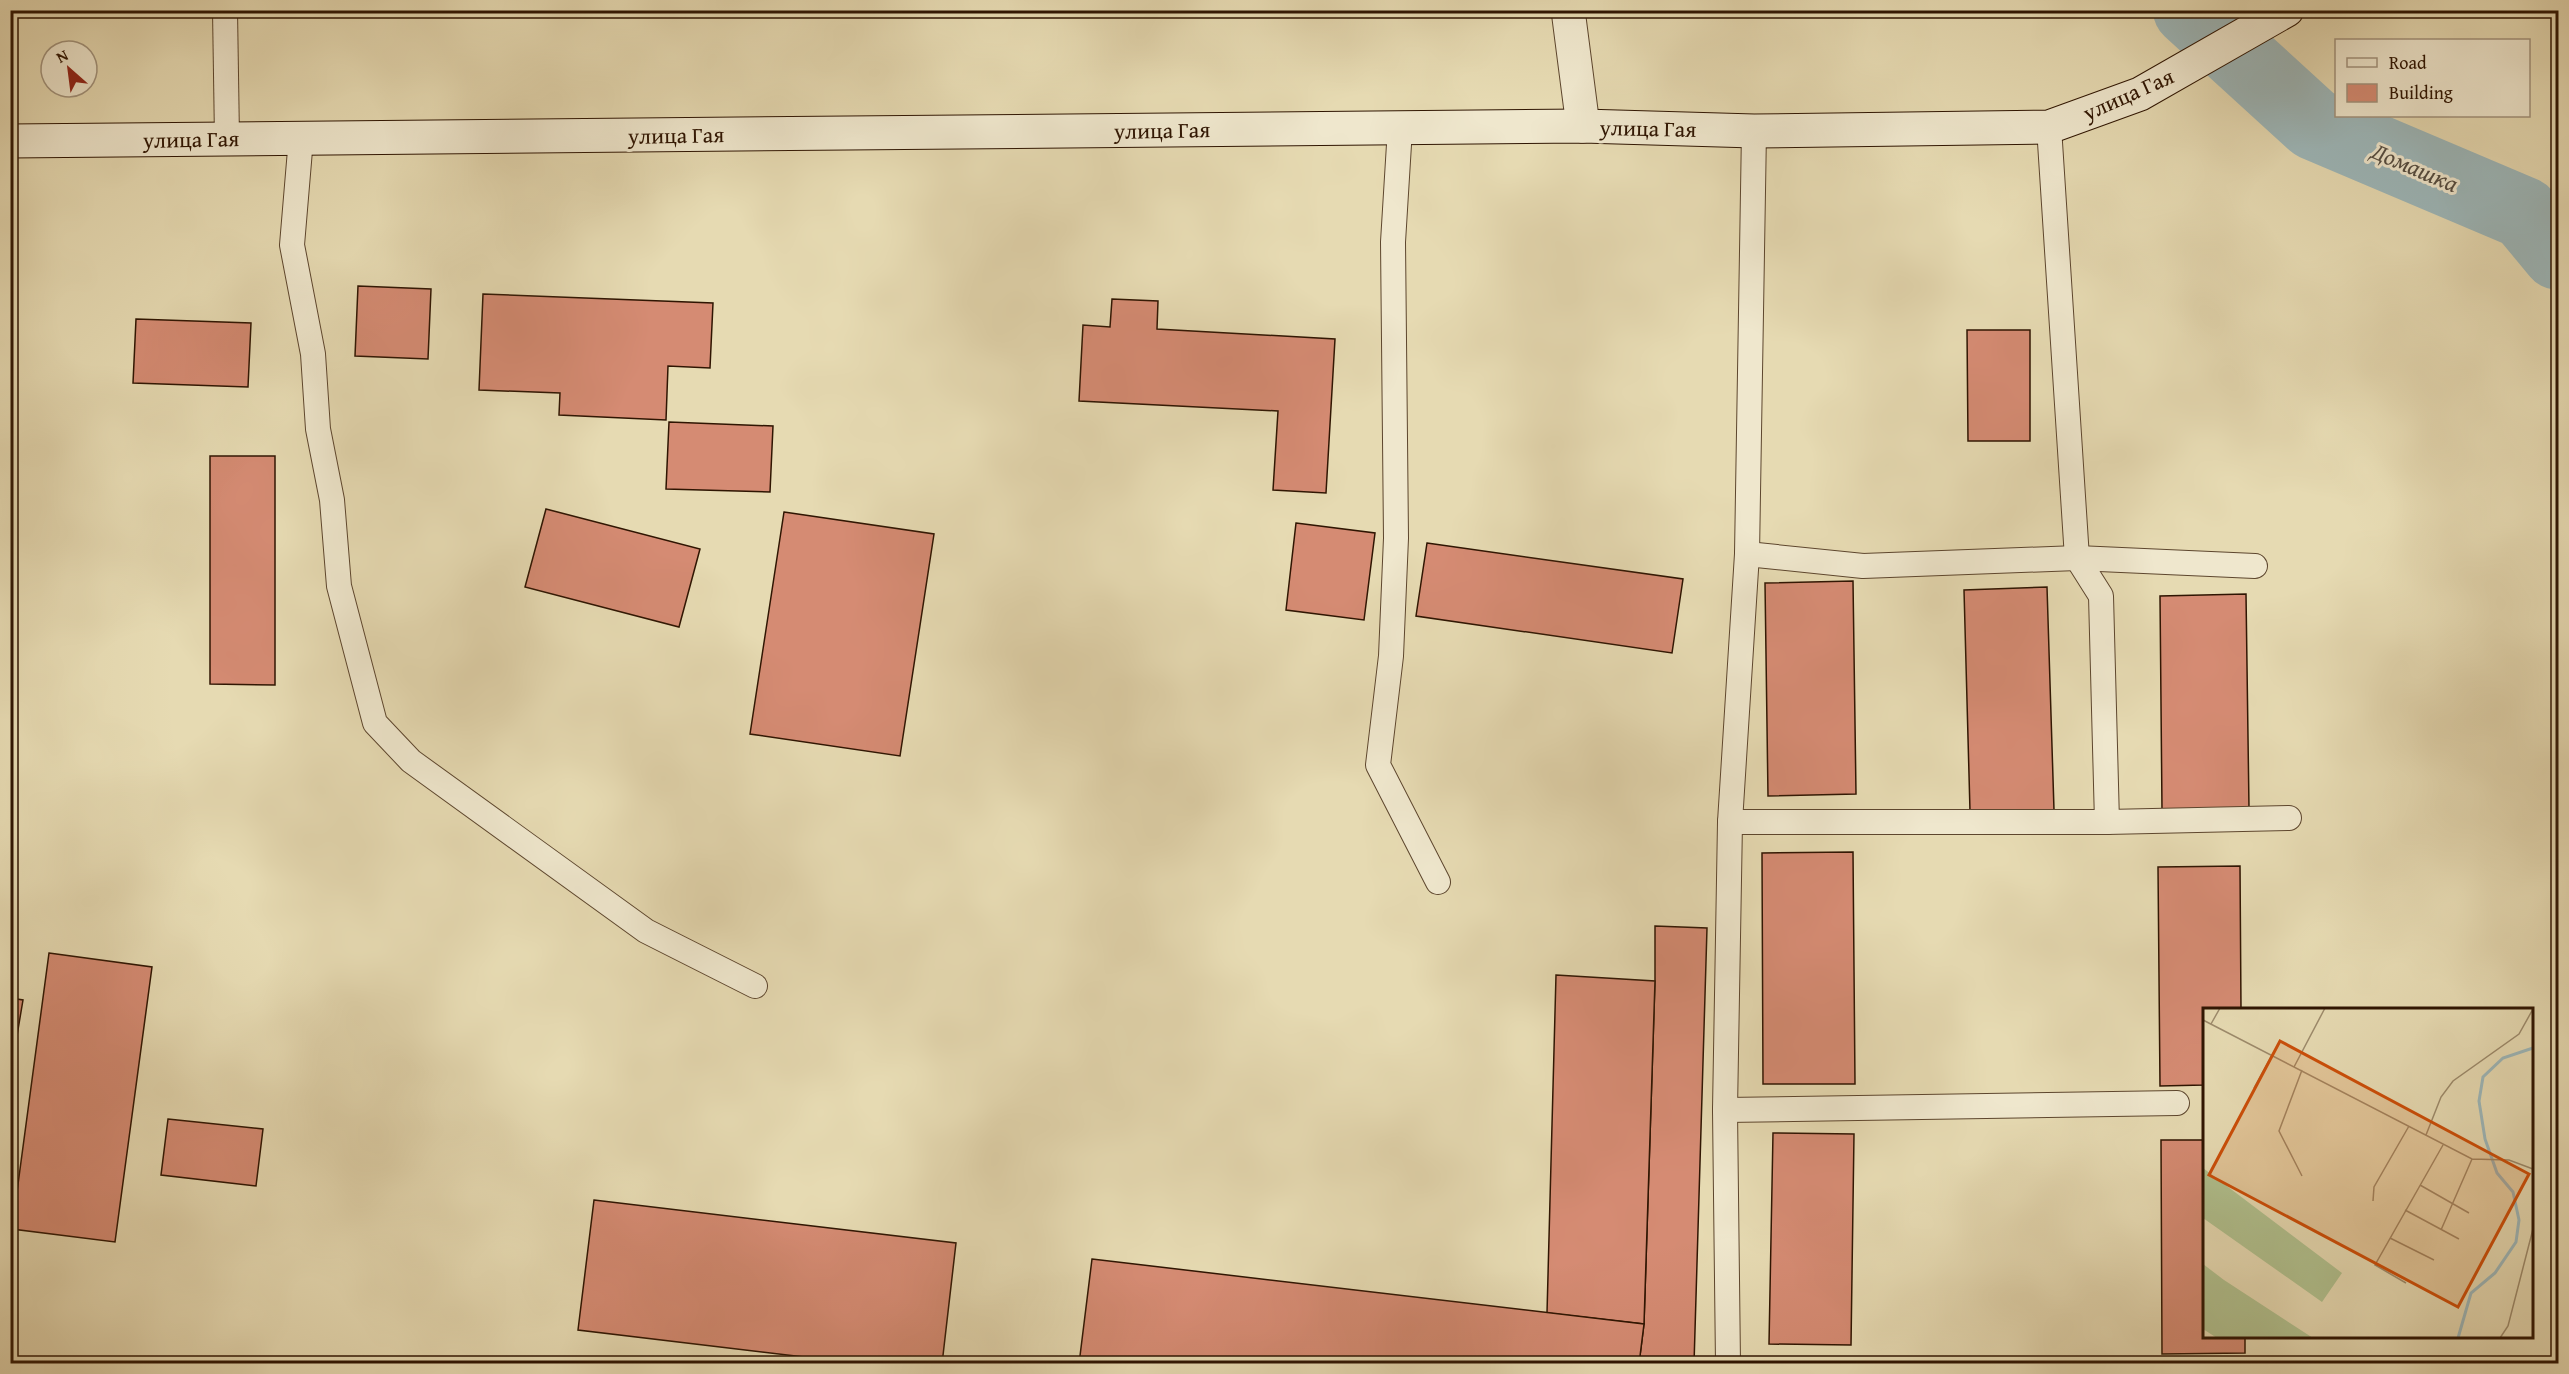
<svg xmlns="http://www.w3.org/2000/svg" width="2569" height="1374" font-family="'Gentium Book Plus',serif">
	<rect width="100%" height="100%" fill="#e6dab2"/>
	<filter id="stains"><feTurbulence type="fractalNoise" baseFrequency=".00333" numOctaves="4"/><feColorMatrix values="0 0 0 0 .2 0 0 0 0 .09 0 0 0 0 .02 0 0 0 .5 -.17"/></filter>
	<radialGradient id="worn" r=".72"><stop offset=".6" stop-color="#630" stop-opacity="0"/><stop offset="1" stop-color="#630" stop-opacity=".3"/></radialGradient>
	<polygon fill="#b1c18f" stroke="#706b48" stroke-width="1.5" points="11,1357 57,1363 11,1363"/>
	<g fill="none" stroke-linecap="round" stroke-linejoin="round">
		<polyline stroke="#9db7b9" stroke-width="72" points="2189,10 2314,124 2524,213 2558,254"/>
	</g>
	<g fill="#d58b73" stroke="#2f1502" stroke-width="1.5">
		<polygon points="358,286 431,289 428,359 355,356"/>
		<polygon points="483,294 713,303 710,368 668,366 666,420 559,415 560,393 479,390"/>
		<polygon points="1112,299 1158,301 1157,329 1335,339 1326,493 1273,490 1278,411 1079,401 1083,325 1110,327"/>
		<polygon points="136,319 251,323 248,387 133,383"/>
		<polygon points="1967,330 2030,330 2030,441 1968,441"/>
		<polygon points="669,422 773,426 770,492 666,489"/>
		<polygon points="210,456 275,456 275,685 210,684"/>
		<polygon points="546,509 700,549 679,627 525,587"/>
		<polygon points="784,512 934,534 900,756 750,734"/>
		<polygon points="1296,523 1375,533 1364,620 1286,610"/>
		<polygon points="1427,543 1683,579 1672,653 1416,616"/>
		<polygon points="1853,581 1856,794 1768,796 1765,583"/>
		<polygon points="2047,587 2054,810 1970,811 1964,590"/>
		<polygon points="2246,594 2249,808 2162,810 2160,596"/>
		<polygon points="1853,852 1855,1084 1763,1084 1762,853"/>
		<polygon points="2240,866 2241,1010 2204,1010 2204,1085 2160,1086 2158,867"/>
		<polygon points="1655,926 1707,928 1694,1364 1639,1364 1644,1324 1655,981"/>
		<polygon points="49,953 152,967 115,1242 12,1229"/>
		<polygon points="1556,975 1655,981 1644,1324 1547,1313"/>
		<polygon points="10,998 23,1000 10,1077"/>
		<polygon points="168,1119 263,1129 256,1186 161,1175"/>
		<polygon points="1773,1133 1854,1134 1851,1345 1769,1344"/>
		<polygon points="2161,1140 2204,1140 2204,1336 2245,1336 2245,1353 2162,1354"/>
		<polygon points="594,1200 956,1243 942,1364 863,1364 578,1330"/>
		<polygon points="1092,1259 1644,1324 1639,1364 1079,1364"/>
	</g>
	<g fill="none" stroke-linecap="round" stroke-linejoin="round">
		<g stroke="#5d462e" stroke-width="26">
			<g id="lane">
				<polyline points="225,10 227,139"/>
				<polyline points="2049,127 2077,558 2101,596 2107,822"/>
				<polyline points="1400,128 1393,242 1396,538 1391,656 1378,765 1438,882"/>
				<polyline points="301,138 292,245 313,354 318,429 332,500 339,586 375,723 411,761 646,931 755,986"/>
				<polyline points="1747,554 1863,566 2077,558 2255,566"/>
				<polyline points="1730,822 2107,822 2289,818"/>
				<polyline points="1725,1110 2177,1103"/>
				<polyline points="1728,1364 1725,1110 1730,822 1747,554 1754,131"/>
			</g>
		</g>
		<g stroke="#5d462e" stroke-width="35">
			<polyline id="street" points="1568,10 1583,126"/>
		</g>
		<g stroke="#2f1502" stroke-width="35">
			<polyline id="secondary" points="10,141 1583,126 1754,131 2049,127 2140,94 2287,10"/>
		</g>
		<use href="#lane" stroke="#efe7cd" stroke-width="24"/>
		<use href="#street" stroke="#efe7cd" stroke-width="33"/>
		<use href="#secondary" stroke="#efe7cd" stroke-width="33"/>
	</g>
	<g text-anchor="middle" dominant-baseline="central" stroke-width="6" stroke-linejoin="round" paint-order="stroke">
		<g font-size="22" fill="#2f1502" stroke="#efe7cd">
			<text transform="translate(2128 94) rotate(-24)">улица Гая</text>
			<text transform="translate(1648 128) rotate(1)">улица Гая</text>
			<text transform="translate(1162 130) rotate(-1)">улица Гая</text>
			<text transform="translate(676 135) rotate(-1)">улица Гая</text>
			<text transform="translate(191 139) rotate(-1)">улица Гая</text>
		</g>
		<g font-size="24" font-style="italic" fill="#564e42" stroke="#efe7cd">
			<text transform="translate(2415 167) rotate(23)">Домашка</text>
		</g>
	</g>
	<g transform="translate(2203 1008)">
		<rect width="330" height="330" fill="#e6dab2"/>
		<path d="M0,160L139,265L119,294L0,210ZM0,256L21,272L110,330H14L0,321Z" fill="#b1c18f"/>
		<path fill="none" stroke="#9db7b9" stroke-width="3" d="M255,330L268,285L292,265L313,234L316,212L310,184L294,165L282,131L276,93L280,69L300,50L330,40"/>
		<path fill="none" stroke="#9d8b6c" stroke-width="1.5" d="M0,12L269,151L306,152L330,161M8,16L17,0M91,59L122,0M99,62L76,123L99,168M51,80L69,47M223,127L238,89L250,73L316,26L330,1M217,177L266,205M170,193L171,179L206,118M202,202L256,231M238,222L269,151M187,230L231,252M203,275L172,257L240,137M297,330L305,318L330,221"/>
		<path fill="#cc4f0a" fill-opacity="0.15" stroke="#cc4f0a" stroke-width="3" d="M77,33L326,166L255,299L6,167Z"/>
		<rect width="330" height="330" fill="none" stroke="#2f1502" stroke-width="3"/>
	</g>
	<rect width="2569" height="1374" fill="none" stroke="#e6dab2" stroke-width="36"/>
	<rect x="12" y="12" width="2545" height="1350" fill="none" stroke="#2f1502" stroke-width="3"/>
	<rect x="18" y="18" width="2533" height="1338" fill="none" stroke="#2f1502" stroke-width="1.5"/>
	<rect x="2335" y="39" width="195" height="78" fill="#efe7cd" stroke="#a2937c" stroke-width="1.5"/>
	<rect x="2347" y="58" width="30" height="9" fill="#efe7cd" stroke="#a2937c" stroke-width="1.5"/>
	<text x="2389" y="69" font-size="18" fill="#2f1502">Road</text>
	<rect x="2347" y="84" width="30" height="18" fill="#d58b73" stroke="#a2937c" stroke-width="1.5"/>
	<text x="2389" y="99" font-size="18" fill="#2f1502">Building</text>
	<g transform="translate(69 69) rotate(332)"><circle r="28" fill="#efe7cd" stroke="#a2937c" stroke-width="1.5"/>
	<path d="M0-4.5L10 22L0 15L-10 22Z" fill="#8f2418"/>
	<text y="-9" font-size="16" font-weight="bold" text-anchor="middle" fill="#2f1502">N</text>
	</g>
	<rect width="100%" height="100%" filter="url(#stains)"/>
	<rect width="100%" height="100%" fill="url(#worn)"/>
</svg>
